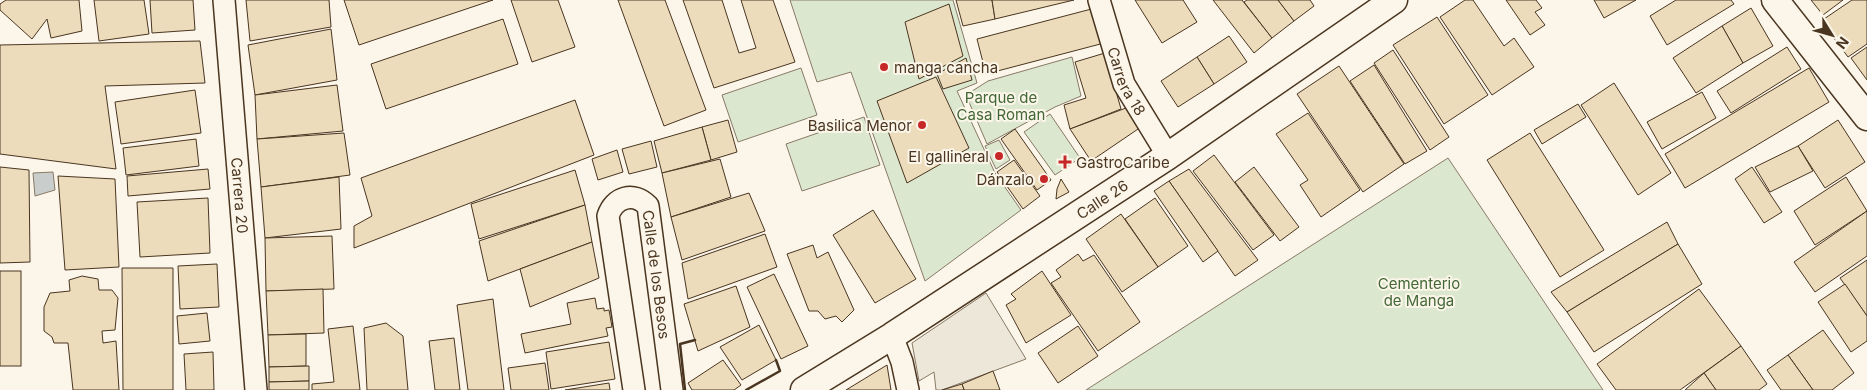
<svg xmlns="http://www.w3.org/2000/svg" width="1867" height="390" font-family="Inter,sans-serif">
	<rect width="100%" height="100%" fill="#fbf6e9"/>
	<g fill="#dce7d0" stroke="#887966">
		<polygon points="790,0 953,0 977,83 957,91 995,173 1021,210 925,281 851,72 817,82"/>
		<polygon points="1072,57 1081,96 1055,107 987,144 966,95 988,81"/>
		<polygon points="801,68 817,115 738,142 722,95"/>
		<polygon points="1050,114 1080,158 1055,175 1024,132"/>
		<polygon points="864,117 880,165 802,191 786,144"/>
		<polygon points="999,140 1010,160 996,169 985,146"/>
		<polygon points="1448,158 1603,390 1086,390"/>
	</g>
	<polygon fill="#ede7d9" stroke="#887966" points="986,293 1026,359 942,390 936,390 934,372 919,381 912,343"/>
	<polygon fill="#c9cecd" stroke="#887966" points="53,172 55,190 35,196 33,173"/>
	<g fill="#ecdcbc" stroke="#4a3520">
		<polygon points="6,0 79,0 82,31 51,38 47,19 32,39 0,10 0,4"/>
		<polygon points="94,0 144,0 149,34 99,41"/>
		<polygon points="150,0 193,0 195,30 152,33"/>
		<polygon points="246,0 329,0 331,27 250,41"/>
		<polygon points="344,0 493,0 359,45"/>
		<polygon points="511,0 558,0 575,47 532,62"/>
		<polygon points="618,0 665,0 706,110 664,126"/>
		<polygon points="683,0 722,0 739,53 756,48 741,0 773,0 795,62 714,88"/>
		<polygon points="956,0 992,0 995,19 963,26"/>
		<polygon points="992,0 1074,0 995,19"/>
		<polygon points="1135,0 1183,0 1197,22 1162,43"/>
		<polygon points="1213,0 1242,0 1272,38 1254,53"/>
		<polygon points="1247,0 1278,0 1294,21 1272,38 1244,2"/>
		<polygon points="1278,0 1310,0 1314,6 1294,21"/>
		<polygon points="1465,0 1473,0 1504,46 1514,38 1534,67 1492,95 1440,17"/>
		<polygon points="1506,0 1536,0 1542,8 1535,12 1545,25 1530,35"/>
		<polygon points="1594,0 1636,0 1604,18"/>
		<polygon points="1676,0 1731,0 1734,4 1667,45 1650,16"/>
		<polygon points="1811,0 1843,0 1823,15"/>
		<polygon points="1852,0 1867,0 1867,44 1848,57 1821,21"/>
		<polygon points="949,4 963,56 919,79 905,22"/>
		<polygon points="1099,7 1108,42 986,74 977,39"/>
		<polygon points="1751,8 1773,46 1743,63 1722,26"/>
		<polygon points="1437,17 1488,95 1444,124 1393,45"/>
		<polygon points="503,19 518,64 386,109 371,64"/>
		<polygon points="1722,26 1743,63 1696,93 1673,58"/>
		<polygon points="331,29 337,80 255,95 248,45"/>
		<polygon points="1229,36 1247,62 1214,84 1197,57"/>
		<polygon points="200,41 205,83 105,86 116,169 0,154 0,45"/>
		<polygon points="1787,47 1801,69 1731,113 1717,91"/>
		<polygon points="1867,47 1867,80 1851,58"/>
		<polygon points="1393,50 1449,137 1430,150 1374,63"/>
		<polygon points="1105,53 1121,109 1070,129 1064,105 1086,98 1075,62"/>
		<polygon points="1197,57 1214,84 1178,107 1161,81"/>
		<polygon points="966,58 972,80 943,89 937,74"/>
		<polygon points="1374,65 1427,151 1405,164 1350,81"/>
		<polygon points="1339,66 1404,164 1363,192 1297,94"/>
		<polygon points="1809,68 1829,102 1685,188 1665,154"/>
		<polygon points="936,77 969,148 907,183 877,101"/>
		<polygon points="1614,83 1671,173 1638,195 1581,105"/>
		<polygon points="337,85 343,131 257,139 255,95"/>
		<polygon points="195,90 201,133 121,144 115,102"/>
		<polygon points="1702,92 1716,118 1662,149 1647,122"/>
		<polygon points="575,100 594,155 354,248 354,226 372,216 361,178"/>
		<polygon points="1578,104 1586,117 1542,144 1534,130"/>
		<polygon points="1126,108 1141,127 1091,161 1070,129"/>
		<polygon points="1308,113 1360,190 1321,217 1300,185 1308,180 1276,134"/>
		<polygon points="728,120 737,152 711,160 702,127"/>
		<polygon points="1838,120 1865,162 1825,188 1798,146"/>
		<polygon points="702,127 711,160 662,173 654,141"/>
		<polygon points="1015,129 1051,180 1037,190 1001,139"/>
		<polygon points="344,133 350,175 261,187 257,139"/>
		<polygon points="1530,133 1604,250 1560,277 1487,160"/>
		<polygon points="196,139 199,166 126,175 123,148"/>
		<polygon points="651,141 657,167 629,174 622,149"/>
		<polygon points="1798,146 1813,171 1770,192 1755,167"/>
		<polygon points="617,150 623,172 598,180 592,159"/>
		<polygon points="1214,155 1274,235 1253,250 1193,171"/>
		<polygon points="720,159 731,197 671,217 662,173"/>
		<polygon points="1014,160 1040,196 1023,209 997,172"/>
		<polygon points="0,167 29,170 30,262 0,263"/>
		<polygon points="1254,167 1299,227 1280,241 1235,182"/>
		<polygon points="1752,167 1782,212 1764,223 1735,179"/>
		<polygon points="208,169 210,189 128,196 127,176"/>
		<polygon points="1189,169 1258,260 1235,276 1169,181"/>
		<polygon points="575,170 585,205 479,239 471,204"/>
		<polygon points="58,176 115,179 119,267 65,270"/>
		<polygon points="339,177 341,229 265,238 261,187"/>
		<polygon points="1846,177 1867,211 1815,245 1794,211"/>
		<polygon points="1061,179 1069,192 1056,199 1057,189"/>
		<polygon points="1169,181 1218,251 1203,262 1154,191"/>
		<polygon points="749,193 765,231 682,260 671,217"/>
		<polygon points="208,198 210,253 140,257 137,202"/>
		<polygon points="1155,198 1188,246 1158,267 1125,219"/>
		<polygon points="585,205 592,242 488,281 479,241"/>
		<polygon points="873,210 916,279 875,303 833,235"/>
		<polygon points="1867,211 1867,256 1815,292 1794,262"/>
		<polygon points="1121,214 1158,267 1122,292 1086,239"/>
		<polygon points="1667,222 1678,244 1567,312 1551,292"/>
		<polygon points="765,234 777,267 688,299 682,263"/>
		<polygon points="332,236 334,289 266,291 265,238"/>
		<polygon points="592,242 599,278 530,307 520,269"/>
		<polygon points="1678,244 1702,284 1594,352 1567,312"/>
		<polygon points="813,245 817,258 828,252 854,310 842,322 836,316 825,319 818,311 809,311 787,254"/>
		<polygon points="1078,254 1083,261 1094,255 1140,322 1098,351 1051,283 1061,277 1056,270"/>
		<polygon points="1867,260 1867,316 1840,278"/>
		<polygon points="217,264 219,307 180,309 178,266"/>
		<polygon points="122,268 173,268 173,390 123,390"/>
		<rect x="0" y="271" width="21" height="95"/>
		<polygon points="1042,271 1071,315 1026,343 1006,305 1016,299 1011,294"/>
		<polygon points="774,274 808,346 781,359 747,287"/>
		<polygon points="82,276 98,279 99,290 112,290 118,298 115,330 102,331 103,343 116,341 119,390 73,390 68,343 54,343 52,337 44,331 44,307 50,293 70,291 69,280"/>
		<polygon points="1845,284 1867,316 1867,341 1851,352 1818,302"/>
		<polygon points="736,286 750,327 698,351 684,304"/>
		<polygon points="323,289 324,333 268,335 266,291"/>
		<polygon points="1699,289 1741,346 1680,390 1616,390 1597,364"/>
		<polygon points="595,298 597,309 604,308 604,311 609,310 612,327 606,328 608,336 525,353 521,334 571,324 567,303"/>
		<polygon points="493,299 504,390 468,390 457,305"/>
		<polygon points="207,313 210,341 179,344 177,316"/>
		<polygon points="386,323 403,336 408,390 367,390 364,328"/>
		<polygon points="759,325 776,360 742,380 720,347"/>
		<polygon points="353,326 360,390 312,390 312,384 334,382 328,329"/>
		<polygon points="1078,326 1098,356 1058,383 1038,353"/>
		<polygon points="1823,330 1854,373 1832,390 1813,390 1788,355"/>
		<polygon points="306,334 306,366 269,367 268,335"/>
		<polygon points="454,338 460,390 435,390 429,341"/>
		<polygon points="609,342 615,379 551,389 546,352"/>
		<polygon points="1741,346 1767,384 1759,390 1716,390 1704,373"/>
		<polygon points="213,352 214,390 186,390 184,354"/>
		<polygon points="1788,355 1813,390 1781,390 1767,370"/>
		<polygon points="723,360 741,385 734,390 692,390 688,383"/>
		<polygon points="545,363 549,390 511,390 508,368"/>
		<polygon points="887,365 891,390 846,390"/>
		<polygon points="309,366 309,381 269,382 269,367"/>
		<polygon points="993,371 1000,390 964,390 962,384"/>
		<polygon points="1704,373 1716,390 1685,390"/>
		<polygon points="309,381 309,390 269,390 269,382"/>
		<polygon points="609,383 610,390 565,390"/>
		<polygon points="962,384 964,390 942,390"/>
	</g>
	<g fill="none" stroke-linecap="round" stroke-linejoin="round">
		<g stroke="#4a3520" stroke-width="24">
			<g id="minor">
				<path id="s1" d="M224,0L256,390"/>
				<path id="s2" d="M1099,0L1124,84L1168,156"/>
				<polyline points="892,336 902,362 908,390"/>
				<path id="s3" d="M634,390L608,216C614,197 634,191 648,206L672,390"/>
			</g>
		</g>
		<g stroke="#4a3520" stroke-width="29">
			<g id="tertiary">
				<polyline points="1775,0 1867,117"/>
				<path id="s4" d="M804,390L892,336L1168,156L1394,0"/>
			</g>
		</g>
		<use href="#minor" stroke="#fbf6e9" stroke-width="21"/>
		<use href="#tertiary" stroke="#fbf6e9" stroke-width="26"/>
		<g stroke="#4a3520" stroke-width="2.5">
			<polyline points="685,390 680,344 695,340"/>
			<polyline points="746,390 780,371 776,360"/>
		</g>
	</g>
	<g fill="#c62828" stroke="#fbf6e9" stroke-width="2">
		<circle cx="884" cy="67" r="5"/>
		<circle cx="922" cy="125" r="5"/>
		<circle cx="999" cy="156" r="5"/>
		<path d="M1062.5 154.5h5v5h5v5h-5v5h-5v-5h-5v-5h5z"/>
		<circle cx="1044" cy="179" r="5"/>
	</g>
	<g text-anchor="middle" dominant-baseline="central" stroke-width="4" stroke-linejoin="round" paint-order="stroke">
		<g font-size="15" fill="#4a3520" stroke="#fbf6e9" text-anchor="end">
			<text x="894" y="67" text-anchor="start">manga cancha</text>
			<text x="912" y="125">Basilica Menor</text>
			<text x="989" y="156">El gallineral</text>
			<text x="1076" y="162" text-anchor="start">GastroCaribe</text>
			<text x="1034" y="179">Dánzalo</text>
		</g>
		<g font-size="15" fill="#4a3520" stroke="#fbf6e9">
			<text stroke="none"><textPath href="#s2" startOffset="86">Carrera 18</textPath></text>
			<text stroke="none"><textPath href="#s1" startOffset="196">Carrera 20</textPath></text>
			<text stroke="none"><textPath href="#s4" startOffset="354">Calle 26</textPath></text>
			<text stroke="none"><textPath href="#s3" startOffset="296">Calle de los Besos</textPath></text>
		</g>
		<g font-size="15" fill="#436837" stroke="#fbf6e9">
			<text x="1001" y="97">Parque de<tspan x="1001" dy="17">Casa Roman</tspan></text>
			<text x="1419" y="283">Cementerio<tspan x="1419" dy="17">de Manga</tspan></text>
		</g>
	</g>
	<g transform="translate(1832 35) rotate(127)" stroke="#fbf6e9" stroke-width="4" paint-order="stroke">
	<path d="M0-4L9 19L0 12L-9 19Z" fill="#4a3520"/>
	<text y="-8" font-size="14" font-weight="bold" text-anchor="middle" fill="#4a3520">N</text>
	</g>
</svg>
